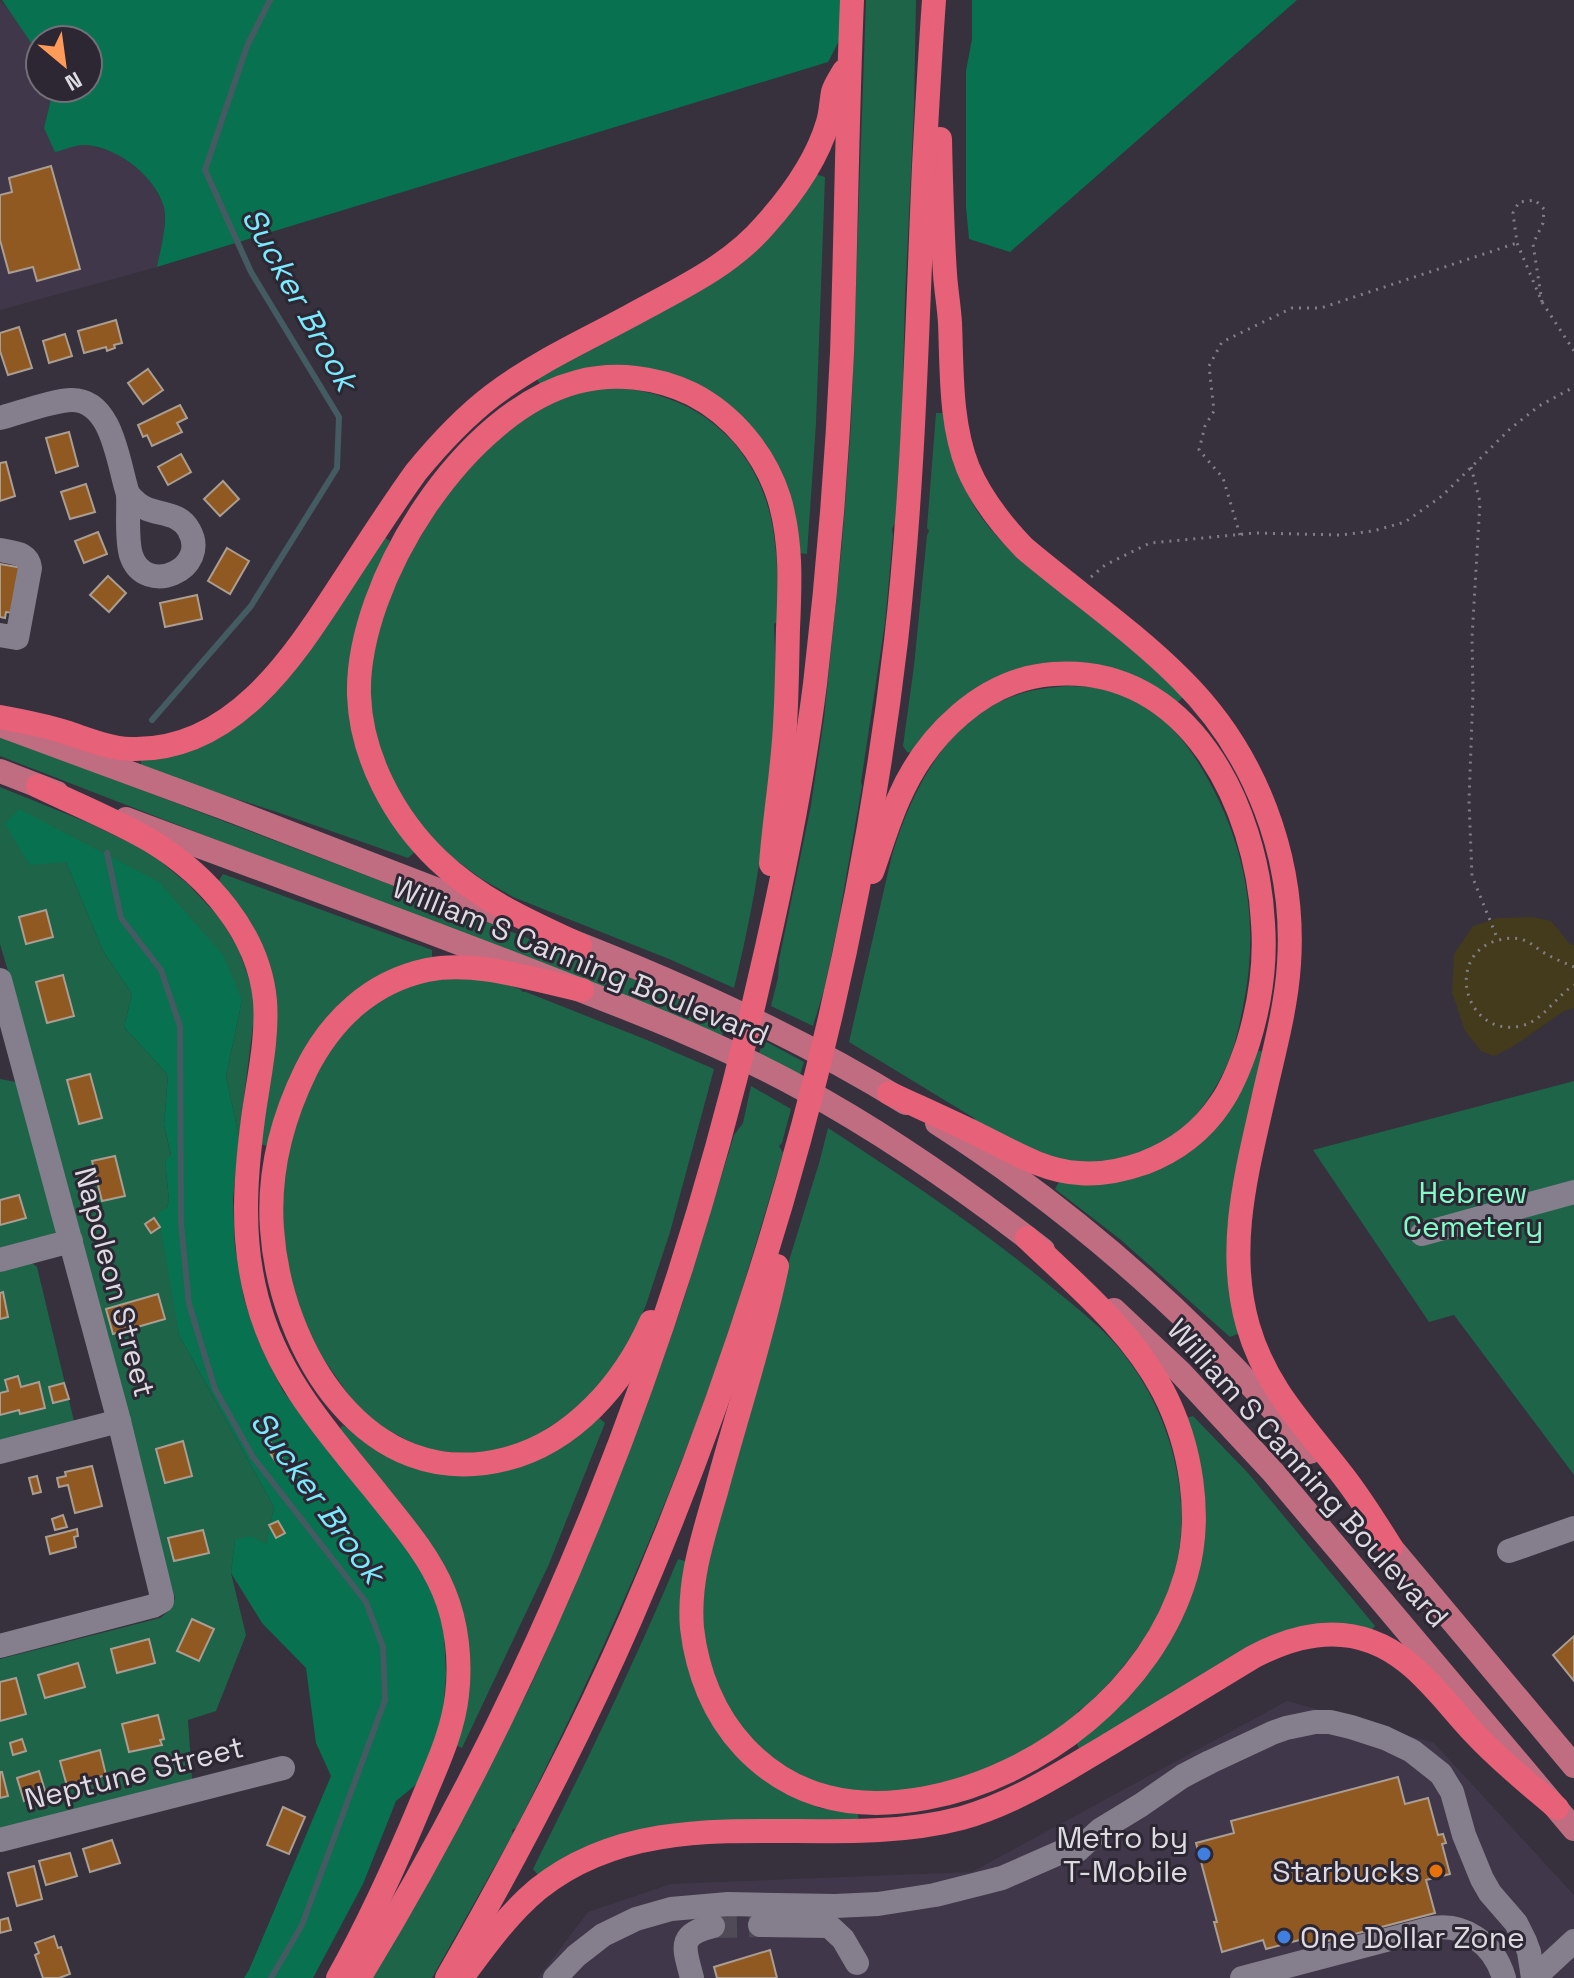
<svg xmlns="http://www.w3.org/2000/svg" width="1574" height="1978" font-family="'Space Grotesk',sans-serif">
	<rect width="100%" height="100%" fill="#36313d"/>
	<g fill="#40384a">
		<polygon points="0,0 19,23 40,56 40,88 49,88 51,99 44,128 85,144 116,153 147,176 165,206 164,234 157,267 0,310"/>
		<polygon points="1287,1701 1434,1743 1574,1895 1574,1978 538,1978 588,1912 671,1884 972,1872"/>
	</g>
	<g fill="#1d6449">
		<polygon points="866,0 916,0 914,109 905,299 902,416 895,523 892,529 893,535 885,623 861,782 862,786 838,924 824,990 813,1026 771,1006 778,978 779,960 811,805 824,718 842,543 851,425"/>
		<polygon points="815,174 825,177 816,423 807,554 798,553 788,500 685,381 541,385 536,378 707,285"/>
		<path d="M618,388C697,394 756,443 772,523C778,555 778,589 779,621L774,624C780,746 763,869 734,988L669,959L513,897L480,878L452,857L421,827L386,773L369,705L374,644L399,571L450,489L494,443L520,421L544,407L571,394L598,389Z"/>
		<path d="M936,413H943C951,439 959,474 970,498C980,519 997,537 1013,553L1153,666L1184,696L1177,703L1060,663L911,753L907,752L903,746L914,666L927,535L929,531L927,528Z"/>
		<path d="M382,536L390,541C370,582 355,623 349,667L409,844L414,853L408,858L274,811L141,769V759L214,738Z"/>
		<path d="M1071,686C1089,687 1107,688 1124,695C1160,710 1187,741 1205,774C1247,847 1260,925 1243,1007C1238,1033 1232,1058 1219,1081C1202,1112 1176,1143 1142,1154C1134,1156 1126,1157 1118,1158C1108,1160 1098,1163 1088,1164C1074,1165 1054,1160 1040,1157C1024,1153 993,1132 976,1123L974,1118L849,1042L892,855C910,796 941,730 999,702C1022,691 1046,687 1071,686Z"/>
		<polygon points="0,736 386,883 653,987 726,1021 722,1036 0,756"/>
		<polygon points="0,787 89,823 149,852 188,884 219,917 238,948 251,984 255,1009 239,1137 226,1076 242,1000 66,862 103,951 132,994 124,1027 168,1075 164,1125 171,1156 165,1161 169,1200 167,1208 179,1335 274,1507 266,1545 235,1541 231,1573 246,1635 216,1711 188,1720 192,1779 0,1829 0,1659 160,1618 170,1610 175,1598 155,1529 26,1032 0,944"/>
		<polygon points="223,874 432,950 432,960 381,975 268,1146 259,1144 274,1036 218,882"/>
		<polygon points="458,977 492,980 520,989 523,992 526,992 647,1040 714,1069 670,1232 646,1305 633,1335 614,1366 592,1393 574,1411 528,1441 477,1455 424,1449 365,1418 310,1340 287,1272 281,1209 288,1147 313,1078 334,1042 362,1013 383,998 409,985 436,979"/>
		<polygon points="763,1040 804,1062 800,1075 759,1054"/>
		<polygon points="1256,1050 1264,1052 1240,1333 1230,1337 1121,1240 1055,1189 1059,1182 1155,1169"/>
		<polygon points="0,1079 16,1082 56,1231 53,1235 0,1249"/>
		<polygon points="1574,1081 1574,1475 1454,1315 1429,1322 1313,1150"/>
		<path d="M751,1086L791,1109L782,1143L779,1146L783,1153C758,1237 734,1320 704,1402C650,1548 586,1689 516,1828L512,1830L513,1834L432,1978H371L438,1864L530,1687L575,1586L653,1388L684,1299L734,1135L743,1123Z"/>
		<path d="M828,1128C906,1179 984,1230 1055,1290C1077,1308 1100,1326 1118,1347C1176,1416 1201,1519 1164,1603C1146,1642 1118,1675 1088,1705L1078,1711V1714L1057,1731L1001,1764L933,1788L870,1796L816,1785L763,1754L732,1718L711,1675L700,1620L709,1556L763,1345L820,1160Z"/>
		<polygon points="32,1263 37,1267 74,1421 0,1442 0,1272"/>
		<polygon points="1193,1416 1248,1473 1375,1626 1370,1632 1341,1625 1080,1750 1076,1742 1190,1594 1186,1418"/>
		<polygon points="598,1417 605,1423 549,1564 462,1748 455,1745 467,1650 338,1431 343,1425 364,1442 381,1453 409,1466 437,1472 472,1475 504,1471"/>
		<path d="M678,1559L685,1561L719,1734L746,1765L783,1792L820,1808L858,1814L859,1823L579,1852L538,1875L533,1869C584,1767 634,1664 678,1559Z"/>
	</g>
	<g fill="#08714f">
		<path d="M2,0H847L839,41L828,62L157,267C160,251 169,220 163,204C153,175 117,147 86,145C77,144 64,150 55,152L44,128L51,99L49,88H88V40H40V56Z"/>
		<polygon points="972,0 1297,0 1010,252 969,239 966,207 966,71 972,39"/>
		<polygon points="19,809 159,882 223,955 242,1000 226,1076 239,1137 233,1199 235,1247 244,1299 260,1345 283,1391 418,1564 434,1594 444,1632 446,1674 443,1713 433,1746 418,1783 396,1801 363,1884 313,1978 244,1978 249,1970 331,1776 316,1743 306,1668 262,1623 231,1573 235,1540 251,1536 266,1544 274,1507 179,1335 158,1213 167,1208 169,1200 165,1161 171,1155 164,1125 168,1075 124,1027 132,994 103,951 66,862 30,865 5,824"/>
	</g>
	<polygon fill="#433b1b" points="1532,917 1551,921 1570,944 1574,945 1574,1008 1564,1011 1514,1046 1494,1056 1481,1051 1465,1031 1452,992 1454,954 1473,926 1498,918"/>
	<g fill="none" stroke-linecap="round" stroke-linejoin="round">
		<g stroke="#435b61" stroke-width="6">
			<polyline points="152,720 251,606 337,468 339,417 251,272 205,170 247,46 270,0"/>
			<polyline points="107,853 121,918 161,970 180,1026 181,1224 189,1304 215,1389 253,1457 366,1602 383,1647 385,1700 302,1925 271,1978"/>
		</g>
	</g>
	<g fill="#915922" stroke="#aa9d92" stroke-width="2">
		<polygon points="51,166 80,269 37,281 33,267 9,273 0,240 0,195 12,192 9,178"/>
		<polygon points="116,320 122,343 114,345 115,348 107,351 106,347 84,353 78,331"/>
		<polygon points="19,327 32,368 8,375 0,351 0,333"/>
		<polygon points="65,334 72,356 49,363 43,341"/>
		<polygon points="148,369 163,390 143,404 128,383"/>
		<polygon points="180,405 187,418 177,423 182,432 152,446 147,435 143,437 138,425"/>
		<polygon points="69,432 78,466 56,473 46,438"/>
		<polygon points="181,454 191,472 168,485 158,467"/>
		<polygon points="6,462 15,496 0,501 0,463"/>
		<polygon points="223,481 239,499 220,516 204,499"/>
		<polygon points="86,484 95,512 70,519 61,492"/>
		<polygon points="98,532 107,554 84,563 75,541"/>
		<polygon points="227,548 249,561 230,594 208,581"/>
		<polygon points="0,564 23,568 14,613 6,612 5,618 0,617"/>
		<polygon points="108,576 126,593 109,612 90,595"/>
		<polygon points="197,595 202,619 165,627 160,603"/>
		<polygon points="46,910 53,937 26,944 19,917"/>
		<polygon points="63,975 74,1016 47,1023 36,982"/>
		<polygon points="90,1074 102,1118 79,1124 67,1080"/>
		<polygon points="115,1156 125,1196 102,1201 92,1161"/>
		<polygon points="19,1195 26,1218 0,1225 0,1200"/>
		<polygon points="154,1218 160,1227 151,1233 145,1224"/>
		<polygon points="3,1292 8,1317 0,1319 0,1293"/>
		<polygon points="158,1294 165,1319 113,1334 106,1309"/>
		<polygon points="18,1376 21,1387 39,1382 45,1408 20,1414 19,1410 0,1415 0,1393 8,1391 5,1380"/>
		<polygon points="64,1383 69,1399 53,1403 49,1387"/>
		<polygon points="183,1441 192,1476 165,1483 156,1449"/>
		<polygon points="271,1443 282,1458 276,1462 266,1447"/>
		<polygon points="92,1466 102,1506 75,1513 68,1485 59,1487 57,1478 66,1476 65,1472"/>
		<polygon points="37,1476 41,1492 33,1494 29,1478"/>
		<polygon points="63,1515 67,1527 55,1530 52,1519"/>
		<polygon points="278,1521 285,1533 276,1538 269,1525"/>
		<polygon points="77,1529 78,1536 74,1537 76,1547 50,1554 46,1537"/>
		<polygon points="203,1530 209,1553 174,1561 168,1538"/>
		<polygon points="192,1619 214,1629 199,1661 177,1651"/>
		<polygon points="1574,1636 1574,1681 1553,1655"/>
		<polygon points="149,1639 155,1663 117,1673 111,1649"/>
		<polygon points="78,1663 85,1687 45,1698 38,1675"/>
		<polygon points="16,1678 26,1714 0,1721 0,1682"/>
		<polygon points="158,1715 164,1739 160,1740 162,1745 129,1752 122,1724"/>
		<polygon points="22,1739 26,1751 13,1755 10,1743"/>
		<polygon points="100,1750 106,1775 67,1786 60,1761"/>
		<polygon points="39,1771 46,1794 24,1801 17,1778"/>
		<polygon points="0,1772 2,1772 8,1796 0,1798"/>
		<polygon points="1398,1777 1405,1804 1428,1798 1438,1835 1443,1834 1446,1843 1442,1844 1450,1874 1426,1880 1435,1913 1305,1947 1303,1939 1266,1949 1263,1940 1222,1952 1214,1922 1217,1922 1196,1843 1234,1833 1231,1821"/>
		<polygon points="283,1807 305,1817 289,1854 267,1845"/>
		<polygon points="112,1840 120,1863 90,1872 83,1849"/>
		<polygon points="70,1853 77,1876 46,1885 39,1861"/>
		<polygon points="34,1866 42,1899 17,1906 8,1873"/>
		<polygon points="8,1918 11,1930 0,1933 0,1920"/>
		<polygon points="54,1936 58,1948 61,1947 70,1974 59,1978 43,1978 35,1955 39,1953 35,1943"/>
		<polygon points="770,1950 777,1978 717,1978 714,1967"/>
	</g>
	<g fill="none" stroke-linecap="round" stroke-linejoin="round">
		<polyline stroke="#4f4a56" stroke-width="24" stroke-dasharray="24 12" stroke-linecap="butt" points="713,1926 760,1925"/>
		<g stroke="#827e87" stroke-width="3" stroke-dasharray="2 6" stroke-linecap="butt">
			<polyline points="1542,302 1533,244 1543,223 1544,209 1535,200 1519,202 1513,213 1517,243 1542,302 1574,351"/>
			<polyline points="1471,467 1480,502 1472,638 1473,692 1469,801 1472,876 1498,940"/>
			<polyline points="1240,535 1223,478 1199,450 1205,426 1214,411 1209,366 1222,342 1292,308 1321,308 1517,243"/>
			<polyline points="1091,577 1105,565 1150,543 1255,533 1341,535 1373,531 1405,522 1442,496 1510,429 1539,406 1574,387"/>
			<path d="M1574,967C1565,963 1555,959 1546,954C1537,949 1530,941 1520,939C1512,937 1503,939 1495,941C1444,958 1466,1038 1521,1026C1543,1021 1555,997 1574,985"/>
		</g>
		<g stroke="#857f8d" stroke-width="24">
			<path d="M0,418C19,413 54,400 72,400C113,400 118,464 128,494"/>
			<path d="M128,494C133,500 139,506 147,509C162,515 180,513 189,530C211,569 145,598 131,555C126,538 129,512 128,494Z"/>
			<path d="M0,550C13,553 28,552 30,568L17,638L0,635"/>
			<polyline points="0,980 119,1421 162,1597 162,1601 153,1606 0,1646"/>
			<polyline points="1422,1234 1574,1192"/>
			<polyline points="0,1260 71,1241"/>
			<polyline points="0,1452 119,1421"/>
			<polyline points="1509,1551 1574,1528"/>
			<polyline points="0,1840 283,1768"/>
			<polyline points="760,1925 829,1926 843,1939 857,1963"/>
			<polyline points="555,1978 576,1956 603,1935 636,1919 671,1909 728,1904 835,1906 878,1904 935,1895 1002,1878 1059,1853 1077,1851 1100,1830 1141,1805 1183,1776 1210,1762 1272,1733 1286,1728 1315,1722 1330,1722 1351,1727 1385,1738 1412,1751 1441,1774 1452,1792 1464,1835 1482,1879 1490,1893 1516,1923 1525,1941 1529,1952 1533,1978"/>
			<path d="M692,1978C684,1947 677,1935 713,1926"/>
			<path d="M1242,1978L1428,1929C1464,1921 1494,1944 1504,1978"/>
			<polyline points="1534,1978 1574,1941"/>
		</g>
		<g stroke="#c06d81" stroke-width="24">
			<polyline points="0,725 233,811 505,916"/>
			<polyline points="0,771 57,793"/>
			<path d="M126,819C260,869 395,918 529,970C621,1006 714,1040 801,1088C886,1134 967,1191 1043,1250"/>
			<path d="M561,937C680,983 798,1036 906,1103"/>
			<path d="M937,1123C1077,1213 1203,1325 1310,1452"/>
			<polyline points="1114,1310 1180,1372 1272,1471 1574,1829"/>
			<polyline points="1378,1532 1574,1766"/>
		</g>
		<g stroke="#e76179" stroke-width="24">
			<path d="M940,139C941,184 942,229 945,274C946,290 949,306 950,323C952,371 950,423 968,468C981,499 1001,524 1024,548C1076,592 1133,631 1181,679C1256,753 1296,859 1289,964C1286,1010 1273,1055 1263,1100C1246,1175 1226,1249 1248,1326C1266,1389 1306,1427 1344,1477C1361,1499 1376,1523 1391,1547"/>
			<path d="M0,717C22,721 44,725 65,732C87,739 108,748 130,749C232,753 293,658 341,584C366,546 390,508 416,472C439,444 464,417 493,395C535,363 584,341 630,316C677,290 729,267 765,225C791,196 817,160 828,122C831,113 831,102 833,92C835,85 840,78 844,71"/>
			<path d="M38,786C75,804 115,820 151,841C207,875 259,933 265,1001C268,1039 258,1081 253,1119C245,1180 241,1239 257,1299C277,1376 325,1429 373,1488C399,1521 428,1553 444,1592C457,1623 461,1661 457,1695C453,1732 436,1767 422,1801C397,1861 370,1921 338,1978"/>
			<path d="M872,872C881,847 888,822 899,798C926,736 983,679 1053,674C1189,664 1257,806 1263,923C1266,964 1260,1004 1248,1043C1241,1064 1233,1086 1220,1104C1202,1131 1175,1151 1144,1163C1124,1170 1101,1175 1079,1173C1042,1171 1010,1150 977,1134C948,1120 919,1107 889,1093"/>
			<path d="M580,945C528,921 480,900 438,860C394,818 361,756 359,695C356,582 465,411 577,382C615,372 657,377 692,394C733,415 765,454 779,498C792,541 790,585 788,629C787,666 787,703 784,740C781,781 774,823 771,864"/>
			<path d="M582,990C534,980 476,960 427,970C371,982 331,1020 306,1070C282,1119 268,1174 272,1229C280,1349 366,1495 506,1459C573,1442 624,1383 651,1322"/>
			<path d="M777,1266C761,1343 736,1417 716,1492C703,1537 688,1581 692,1628C697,1672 714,1715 744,1747C794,1800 857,1811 926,1798C1039,1777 1153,1689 1186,1575C1203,1516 1191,1445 1163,1391C1131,1330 1076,1285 1027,1238"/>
			<path d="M463,1976C486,1945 508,1914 538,1889C659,1792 823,1855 962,1818C1015,1803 1061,1773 1108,1745C1156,1716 1205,1686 1253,1657C1306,1629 1359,1623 1408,1663C1433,1683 1453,1711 1475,1734C1500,1761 1529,1784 1557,1808"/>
			<path d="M359,1978C545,1673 677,1338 757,990C781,889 802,787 815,684C828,574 837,464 842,353C846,235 847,118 852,0"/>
			<path d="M447,1978C514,1861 577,1742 631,1618C767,1304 856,982 896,641C914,483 917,324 924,166C927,110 930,55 934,0"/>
		</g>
	</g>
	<g fill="#3f7fe0" stroke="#2c2733" stroke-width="3">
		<circle cx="1204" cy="1854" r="8"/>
		<circle cx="1284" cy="1937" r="8"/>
	</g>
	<circle fill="#e8710a" stroke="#2c2733" stroke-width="3" cx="1436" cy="1871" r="8"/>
	<g text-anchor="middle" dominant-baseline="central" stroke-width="6" stroke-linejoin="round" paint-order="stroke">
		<g font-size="30" fill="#dddae1" stroke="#2c2733">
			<text transform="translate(581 961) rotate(22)">William S Canning Boulevard</text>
			<text transform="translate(115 1282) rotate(75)">Napoleon Street</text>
			<text transform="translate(1308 1473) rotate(48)">William S Canning Boulevard</text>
			<text transform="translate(134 1773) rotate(-14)">Neptune Street</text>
		</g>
		<g font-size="30" fill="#83fbc8" stroke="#2c2733">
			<text x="1473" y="1192">Hebrew<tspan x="1473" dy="34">Cemetery</tspan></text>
		</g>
		<g font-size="30" fill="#dddae1" stroke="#2c2733" text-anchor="end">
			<text x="1188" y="1837">Metro by<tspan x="1188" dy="34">T-Mobile</tspan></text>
			<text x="1420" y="1871">Starbucks</text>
			<text x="1300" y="1937" text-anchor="start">One Dollar Zone</text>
		</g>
		<g font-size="32" font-style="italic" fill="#7beafe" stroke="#2c2733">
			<text transform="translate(300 299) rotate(61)">Sucker Brook</text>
			<text transform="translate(318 1497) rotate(54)">Sucker Brook</text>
		</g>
	</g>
	<g transform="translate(64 64) rotate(151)"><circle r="38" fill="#2c2733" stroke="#736f79" stroke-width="2"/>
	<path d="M0-6L14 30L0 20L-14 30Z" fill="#fe9b59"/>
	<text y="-12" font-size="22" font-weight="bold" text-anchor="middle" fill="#dddae1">N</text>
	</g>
</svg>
